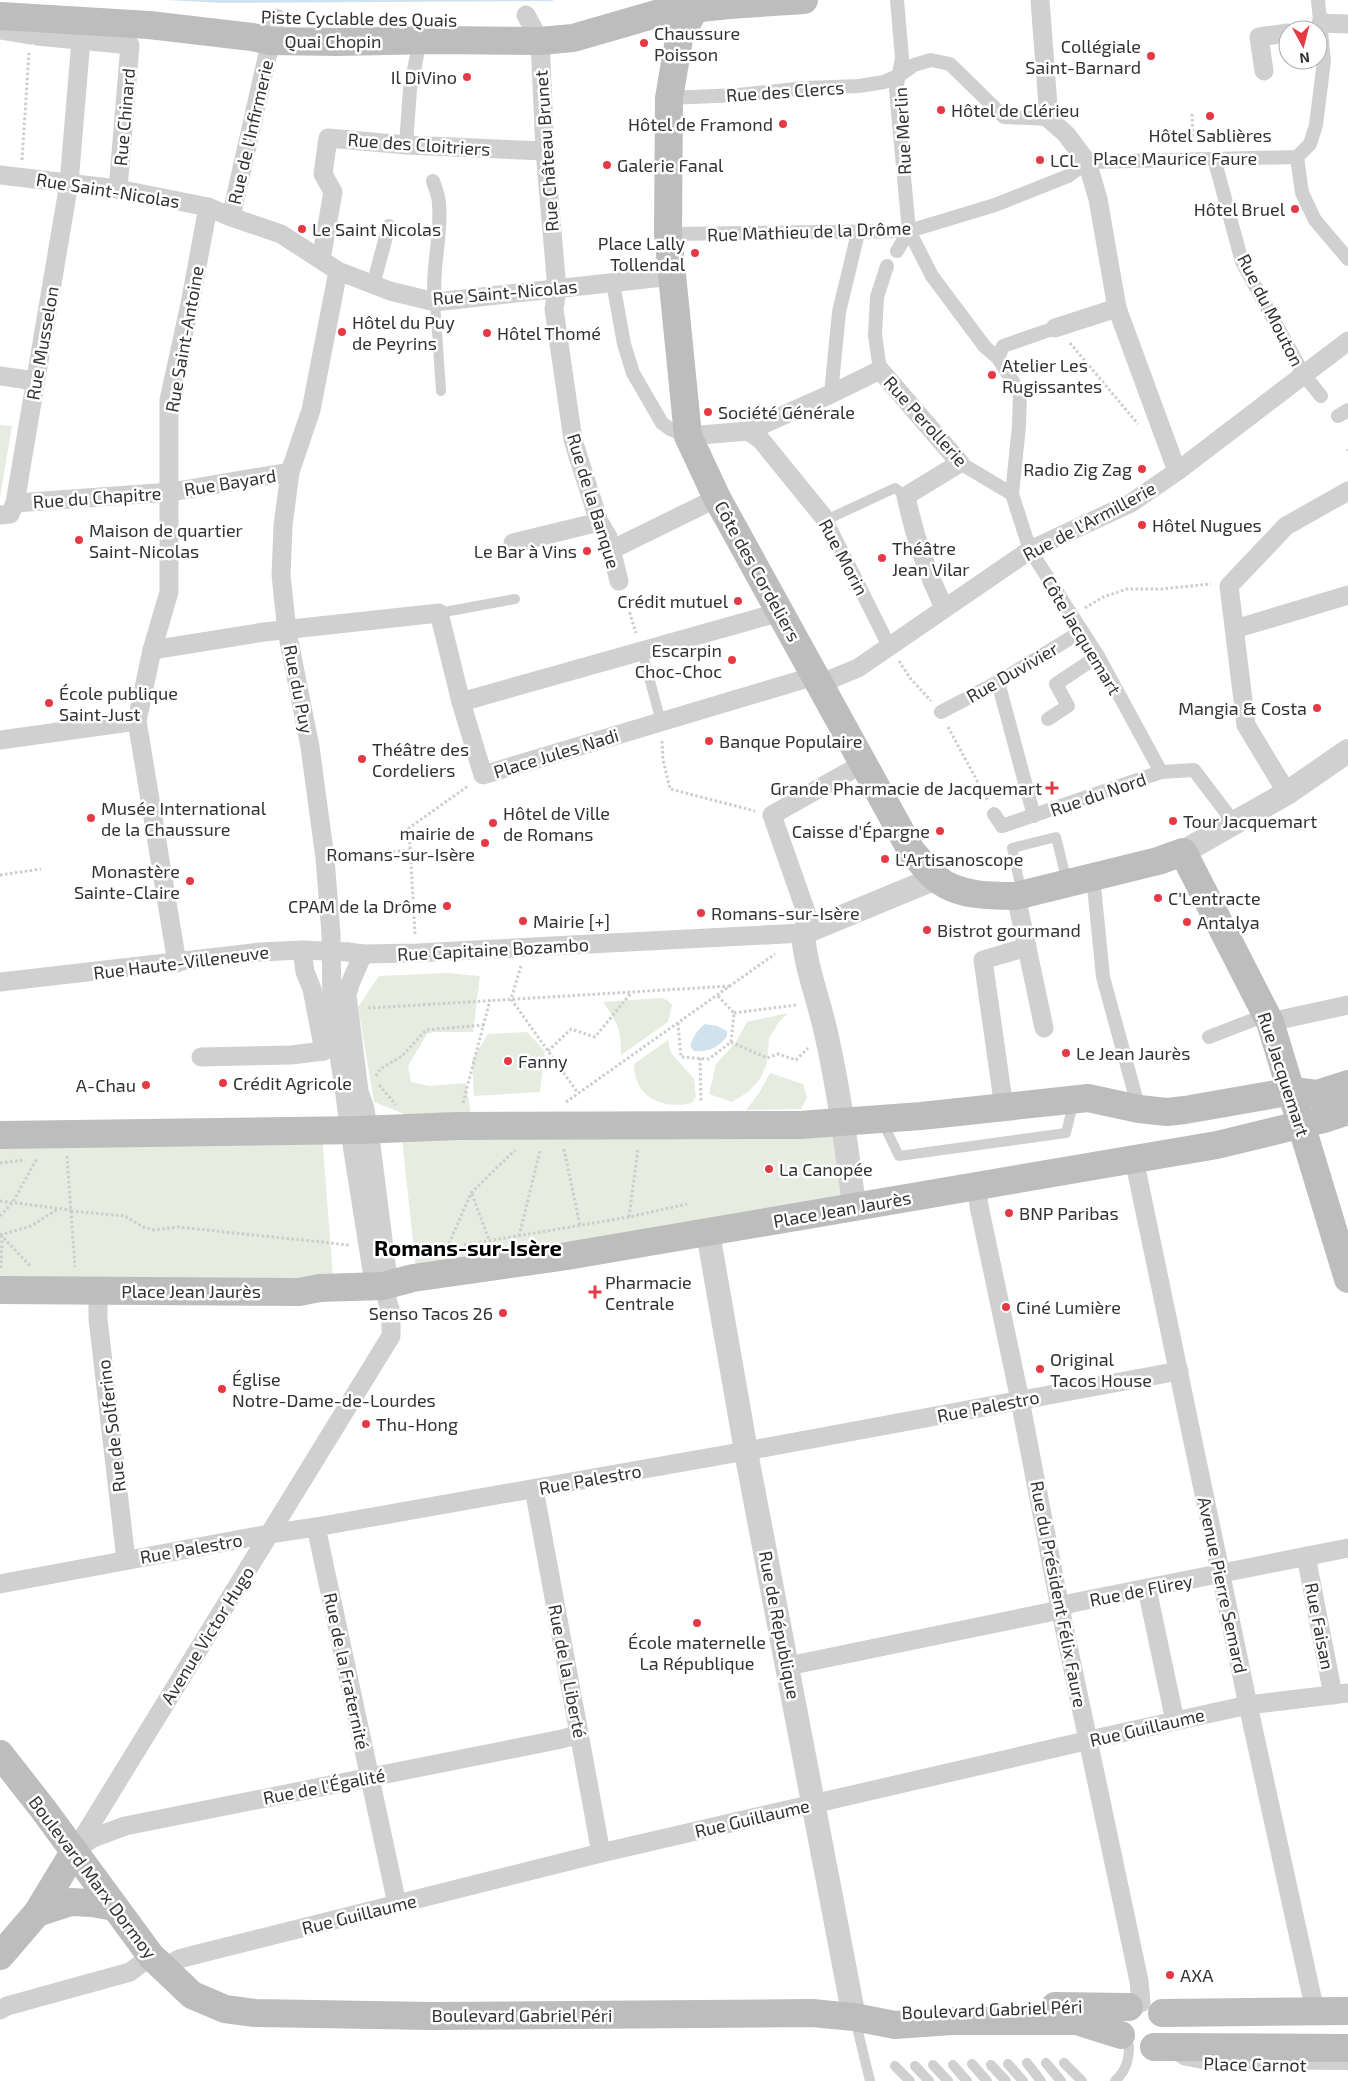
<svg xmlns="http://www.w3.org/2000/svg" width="1348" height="2081" font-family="'Exo 2',sans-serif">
	<rect width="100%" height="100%" fill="#fff"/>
	<g fill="#e6ecdf">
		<polygon points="0,425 12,426 0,497"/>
		<polygon points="448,973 480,976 473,1032 433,1032 427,1034 408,1066 411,1082 429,1086 466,1083 471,1114 407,1115 374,1102 358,1007 379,976"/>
		<path d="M661,998L667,1000L672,1005L668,1022L621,1055C621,1028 618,1024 603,1002Z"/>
		<polygon points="788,1013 779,1022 769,1038 767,1063 760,1079 748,1092 732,1102 709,1094 716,1064 736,1042 747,1022"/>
		<polygon points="527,1032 545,1051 540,1092 474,1096 472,1060 488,1034"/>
		<path d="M668,1040L671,1053L694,1079L696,1097L692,1103C662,1110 634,1097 634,1064Z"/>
		<polygon points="770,1073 803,1084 807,1098 801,1109 746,1110 759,1093"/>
		<polygon points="833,1131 844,1203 416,1269 402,1139"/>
		<polygon points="322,1134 333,1276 314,1285 0,1280 0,1141"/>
	</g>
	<g fill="#cfe2ee">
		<polygon points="166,0 553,0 553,1 223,3"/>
		<path d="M705,1024L717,1026L727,1031V1036C719,1048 707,1052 694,1051L690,1046C693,1037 697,1030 705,1024Z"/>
	</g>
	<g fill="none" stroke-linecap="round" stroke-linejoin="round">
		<g stroke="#cdcdcd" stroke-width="3" stroke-dasharray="2.5 2.5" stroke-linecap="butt">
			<polyline points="1192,114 1193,144"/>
			<polyline points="22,160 29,52"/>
			<polyline points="1070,343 1138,424"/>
			<polyline points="1348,449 1348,451"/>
			<polyline points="625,598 636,633"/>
			<polyline points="1085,608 1103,597 1127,589 1160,589 1211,584"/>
			<polyline points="899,661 910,678 931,701"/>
			<polyline points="948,727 988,801"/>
			<polyline points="662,741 663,760 670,789 755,811"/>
			<polyline points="343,857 410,850"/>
			<polyline points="0,875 41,869"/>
			<polyline points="415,934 409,828 468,786"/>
			<polyline points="521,966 511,999 578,1093"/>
			<polyline points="369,1009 369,1008 730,986"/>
			<polyline points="734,1013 796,1005"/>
			<polyline points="678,1023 681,1057 709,1059 731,1042 734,1013 717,995"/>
			<polyline points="731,1042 767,1058 778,1054 796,1060 808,1048"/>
			<polyline points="548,1051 571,1029 595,1037 631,993"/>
			<polyline points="700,1058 701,1103"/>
			<polyline points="376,1076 380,1069 402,1056 426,1030 484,1025"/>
			<polyline points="379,1085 396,1105"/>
			<polyline points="566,1102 775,954"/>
			<polyline points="463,1103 490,1000"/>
			<polyline points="564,1149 580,1226"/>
			<polyline points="67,1156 75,1267"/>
			<polyline points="0,1163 25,1160"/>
			<polyline points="472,1194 489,1240"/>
			<polyline points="0,1201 71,1210"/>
			<polyline points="71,1211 125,1216 143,1227 154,1230 178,1227 349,1245"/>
			<polyline points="0,1216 13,1202 37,1158"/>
			<polyline points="629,1217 638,1148"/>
			<polyline points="0,1235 31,1226 58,1209"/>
			<polyline points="519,1236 540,1151"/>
			<polyline points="464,1245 629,1217 687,1204"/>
			<polyline points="447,1248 471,1193 515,1150"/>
			<polyline points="1,1268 2,1236 31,1267"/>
		</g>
		<g stroke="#d0d0d0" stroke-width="10">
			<polyline points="435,302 441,391"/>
			<polyline points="826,520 895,488 906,496"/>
			<polyline points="439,613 515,599"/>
			<polyline points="642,651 661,722"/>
			<polyline points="1022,894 1012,848 1056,837 1067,882"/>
			<polyline points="882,1121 899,1156 1066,1133 1074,1100"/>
			<polyline points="855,2019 870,2081"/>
			<polyline points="1178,2056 1183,2060 1203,2064 1348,2065"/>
			<polyline points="1027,2063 1041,2081"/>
			<polyline points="1046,2063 1061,2081"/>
			<polyline points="1064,2063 1082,2081"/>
			<polyline points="972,2064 987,2081"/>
			<polyline points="1008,2064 1023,2081"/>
			<polyline points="933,2065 948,2081"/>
			<polyline points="953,2065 967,2081"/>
			<polyline points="991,2065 1006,2081"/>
			<polyline points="895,2066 910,2081"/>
			<polyline points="915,2066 929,2081"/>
			<path d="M1115,2081C1126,2071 1129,2060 1129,2046"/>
		</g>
		<g stroke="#d0d0d0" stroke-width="14">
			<polyline points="897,0 902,58 896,90 909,231 932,276 985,347 998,358 1020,393 1019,426 1012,494 1030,550 1098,656 1161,772"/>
			<polyline points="669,98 738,95 805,88 859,86 884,82 900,75 914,65 931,60 950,64 1004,117 1049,119"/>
			<polyline points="406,145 410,89 420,41"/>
			<polyline points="1297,157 1302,193 1315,220 1348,259"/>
			<polyline points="1214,158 1242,262 1304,375 1321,396"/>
			<path d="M433,181C435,188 439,196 439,204C442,237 431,269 435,302"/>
			<polyline points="668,234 909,231 995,205 1068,176 1087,162 1297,157 1310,144 1316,125 1324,61 1318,0"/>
			<polyline points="897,251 909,231"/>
			<polyline points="613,283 624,344 633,373 662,423 670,429 688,436"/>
			<polyline points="373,285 389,226"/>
			<polyline points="998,358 1003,346 1055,328"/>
			<polyline points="880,370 875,335 877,297 887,266"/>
			<polyline points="831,394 839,312 858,233"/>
			<polyline points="1338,416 1348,410"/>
			<polyline points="960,463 1012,494"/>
			<polyline points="826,520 889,646"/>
			<polyline points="998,682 1034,816"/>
			<polyline points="941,712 998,682 1082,631"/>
			<polyline points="1048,719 1068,706 1056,684 1098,656"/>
			<polyline points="994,814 1002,826 1161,772 1194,770 1235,824"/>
			<polyline points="1093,876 1103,977 1139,1109"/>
			<polyline points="1209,1037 1266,1015"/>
		</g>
		<g stroke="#d0d0d0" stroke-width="19">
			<polyline points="1040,0 1049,119 1066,134 1087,162 1098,199 1117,308 1174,463 1179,470"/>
			<polyline points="526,15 540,41 545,151 557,289 554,309 573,440 599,522 608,537 619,581"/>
			<polyline points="1321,23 1348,24"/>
			<polyline points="0,30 31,35"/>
			<polyline points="37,36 130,45 118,189"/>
			<polyline points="1264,71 1259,37 1288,33"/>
			<polyline points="0,175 118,189 208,207 231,217 281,234 338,271 390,291 435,302 673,276"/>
			<polyline points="231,217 276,18"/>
			<polyline points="321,259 333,192 323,174 328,138 406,145 545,151"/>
			<polyline points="338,271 311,410 290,472 283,526 281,575 287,631 310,747 325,858 331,934 332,1008 345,1095 348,1117 359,1130 352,1145 374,1283 383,1286"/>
			<polyline points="1055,328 1117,308"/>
			<polyline points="0,376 35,381"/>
			<polyline points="748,431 761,440 826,520"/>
			<path d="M688,436L748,431L831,394L880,370L960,463L906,496C914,536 927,572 944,608"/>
			<polyline points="15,503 171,492 290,472"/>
			<polyline points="0,515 10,514 15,503 69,183 81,40"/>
			<polyline points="513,543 599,522"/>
			<polyline points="611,550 717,498"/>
			<polyline points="1235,629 1348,595"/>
			<polyline points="152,650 264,632 439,613 461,702 483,775 808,678 819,684 858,668 1030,550 1131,503 1179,470 1348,341"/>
			<polyline points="461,702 780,612"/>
			<polyline points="0,740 137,721"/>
			<polyline points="1287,793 1246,725 1229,586 1286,526 1348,491"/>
			<polyline points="1016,896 1044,1028"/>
			<polyline points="348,952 363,954 417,953 803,933 807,915 772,815 864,763"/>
			<polyline points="363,954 350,984 347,995 359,1091 365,1109 371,1145 388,1279 383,1286"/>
			<polyline points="177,963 137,721 152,650 169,592 169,400 190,304 208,207"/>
			<polyline points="0,982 260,952 302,950 305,972 312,989 324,1051 291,1055 201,1057"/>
			<polyline points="1270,1022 1348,1005"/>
			<polyline points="1004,1108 983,960 1027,947"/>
			<polyline points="1134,1159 1248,1705 1315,2011"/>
			<polyline points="976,1185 979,1206 1020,1400 1060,1608 1139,1981 1141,2003"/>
			<polyline points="98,1291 98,1319 126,1560"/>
			<polyline points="534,1489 601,1853"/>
			<polyline points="316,1527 397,1904"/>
			<polyline points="1306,1556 1333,1695"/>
			<polyline points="0,1584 269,1534 316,1527 746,1451 1179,1371"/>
			<polyline points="1147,1589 1175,1721"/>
			<polyline points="788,1666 1050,1612 1072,1603 1348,1548"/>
			<polyline points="77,1849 93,1838 125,1826 562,1739 579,1734"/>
			<polyline points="74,1852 391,1336 391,1313 383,1286"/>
			<polyline points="162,1969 179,1959 190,1956 601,1853 1103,1737 1248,1705 1348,1693"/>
			<polyline points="0,2010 7,2006 130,1972 151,1956"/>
		</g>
		<g stroke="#d0d0d0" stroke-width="24">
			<polyline points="1183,852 1287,793 1348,751"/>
			<path d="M854,1206C847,1148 839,1090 826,1033C819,1000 805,966 803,933L936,878"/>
			<polyline points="708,1233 749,1468 854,2017"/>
		</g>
		<g stroke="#bdbdbd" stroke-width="28">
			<path d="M695,8L679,39L669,98L668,234L688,436L717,498L912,852C920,860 927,871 936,878C957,896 990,896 1016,896L1158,861L1183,852L1270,1022L1348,1279"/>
			<polyline points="0,16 149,25 252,37 270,41 337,42 436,40 540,41 573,38 663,12 729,5 804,0"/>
			<polyline points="0,1135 359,1130 457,1126 800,1125 921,1116 1088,1098 1139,1109 1167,1112 1185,1110 1293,1091 1317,1094 1348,1084"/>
			<polyline points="0,1290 299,1292 320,1288 383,1286 413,1278 567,1256 1217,1145 1324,1119 1348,1111"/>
			<polyline points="0,1754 43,1809 151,1956 192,1995 225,2009 255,2013 431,2016 812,2013 854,2017 895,2025 952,2021 1076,2021 1121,2035"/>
			<polyline points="37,1913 71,1902 92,1903 114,1907"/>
			<polyline points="0,1956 37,1913 74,1852"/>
			<polyline points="1055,2006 1129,2007"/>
			<polyline points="1162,2013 1348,2011"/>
			<polyline points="1154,2047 1348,2048"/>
		</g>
		<polyline stroke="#d0d0d0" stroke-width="19" points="302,950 348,952"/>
	</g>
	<g fill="#e63946" stroke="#fff" stroke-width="2">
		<circle cx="644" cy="43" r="5"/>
		<circle cx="1151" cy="56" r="5"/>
		<circle cx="467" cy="77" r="5"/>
		<circle cx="941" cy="110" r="5"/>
		<circle cx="1210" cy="116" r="5"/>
		<circle cx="783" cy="124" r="5"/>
		<circle cx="1040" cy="160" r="5"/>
		<circle cx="607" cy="165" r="5"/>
		<circle cx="1295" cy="209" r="5"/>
		<circle cx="302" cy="229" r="5"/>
		<circle cx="695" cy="253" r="5"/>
		<circle cx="342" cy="332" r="5"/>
		<circle cx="487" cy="333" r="5"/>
		<circle cx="992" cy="375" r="5"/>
		<circle cx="708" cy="412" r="5"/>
		<circle cx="1142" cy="469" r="5"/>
		<circle cx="1142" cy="525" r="5"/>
		<circle cx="79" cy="540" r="5"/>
		<circle cx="587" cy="551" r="5"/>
		<circle cx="882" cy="558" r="5"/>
		<circle cx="738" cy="601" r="5"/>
		<circle cx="732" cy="660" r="5"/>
		<circle cx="49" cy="703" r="5"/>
		<circle cx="1317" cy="708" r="5"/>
		<circle cx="709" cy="741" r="5"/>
		<circle cx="362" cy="759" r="5"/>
		<path d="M1049.5 780.5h5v5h5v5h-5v5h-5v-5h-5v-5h5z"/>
		<circle cx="91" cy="818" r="5"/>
		<circle cx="1173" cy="821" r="5"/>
		<circle cx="493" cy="823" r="5"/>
		<circle cx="940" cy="831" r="5"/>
		<circle cx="485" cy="843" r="5"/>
		<circle cx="885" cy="859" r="5"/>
		<circle cx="190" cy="881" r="5"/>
		<circle cx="1158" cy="898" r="5"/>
		<circle cx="447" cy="906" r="5"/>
		<circle cx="701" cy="913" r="5"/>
		<circle cx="523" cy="921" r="5"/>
		<circle cx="1187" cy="922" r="5"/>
		<circle cx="927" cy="930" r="5"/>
		<circle cx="1066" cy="1053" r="5"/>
		<circle cx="508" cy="1061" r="5"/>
		<circle cx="223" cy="1083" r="5"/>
		<circle cx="146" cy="1085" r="5"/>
		<circle cx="769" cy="1169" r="5"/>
		<circle cx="1009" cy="1213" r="5"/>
		<path d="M592.5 1284.5h5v5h5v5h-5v5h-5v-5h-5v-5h5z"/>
		<circle cx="1006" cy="1307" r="5"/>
		<circle cx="503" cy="1313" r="5"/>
		<circle cx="1040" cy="1369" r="5"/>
		<circle cx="222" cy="1389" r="5"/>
		<circle cx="366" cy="1424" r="5"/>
		<circle cx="697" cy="1623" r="5"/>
		<circle cx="1170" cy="1975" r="5"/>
	</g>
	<g text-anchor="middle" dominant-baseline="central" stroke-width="5" stroke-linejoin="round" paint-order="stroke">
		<g font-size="18" fill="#333" stroke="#fff">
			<text transform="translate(359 18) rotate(1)">Piste Cyclable des Quais</text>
			<text x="333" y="41">Quai Chopin</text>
			<text transform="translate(785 91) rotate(-4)">Rue des Clercs</text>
			<text transform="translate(124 117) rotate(-85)">Rue Chinard</text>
			<text transform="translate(902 131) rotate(-93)">Rue Merlin</text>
			<text transform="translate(250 132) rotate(-77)">Rue de l'Infirmerie</text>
			<text transform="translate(419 144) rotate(4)">Rue des Cloitriers</text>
			<text transform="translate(546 151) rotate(-94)">Rue Château Brunet</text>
			<text x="1175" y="158">Place Maurice Faure</text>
			<text transform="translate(108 190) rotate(9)">Rue Saint-Nicolas</text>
			<text transform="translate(809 231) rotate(-2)">Rue Mathieu de la Drôme</text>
			<text transform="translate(505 292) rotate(-5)">Rue Saint-Nicolas</text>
			<text transform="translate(1271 310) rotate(63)">Rue du Mouton</text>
			<text transform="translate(184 339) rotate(-80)">Rue Saint-Antoine</text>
			<text transform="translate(42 343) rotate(-80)">Rue Musselon</text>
			<text transform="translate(926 421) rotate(48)">Rue Perollerie</text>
			<text transform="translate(230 482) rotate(-9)">Rue Bayard</text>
			<text transform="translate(97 497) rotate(-4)">Rue du Chapitre</text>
			<text transform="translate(594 501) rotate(73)">Rue de la Banque</text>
			<text transform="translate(1089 521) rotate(-28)">Rue de l'Armillerie</text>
			<text transform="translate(844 557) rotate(62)">Rue Morin</text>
			<text transform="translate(758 571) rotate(61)">Côte des Cordeliers</text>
			<text transform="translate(1082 635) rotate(59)">Côte Jacquemart</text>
			<text transform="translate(1012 672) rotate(-30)">Rue Duvivier</text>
			<text transform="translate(299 689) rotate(79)">Rue du Puy</text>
			<text transform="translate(556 753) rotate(-17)">Place Jules Nadi</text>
			<text transform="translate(1098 794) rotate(-19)">Rue du Nord</text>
			<text transform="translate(493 949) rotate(-3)">Rue Capitaine Bozambo</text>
			<text transform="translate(181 962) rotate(-7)">Rue Haute-Villeneuve</text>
			<text transform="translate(1284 1074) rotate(72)">Rue Jacquemart</text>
			<text transform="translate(842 1209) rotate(-10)">Place Jean Jaurès</text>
			<text x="191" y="1291">Place Jean Jaurès</text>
			<text transform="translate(988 1406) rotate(-11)">Rue Palestro</text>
			<text transform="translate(111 1426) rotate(-97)">Rue de Solferino</text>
			<text transform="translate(590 1479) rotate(-10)">Rue Palestro</text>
			<text transform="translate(191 1548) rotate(-10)">Rue Palestro</text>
			<text transform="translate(1223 1585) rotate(78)">Avenue Pierre Semard</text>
			<text transform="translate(1141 1590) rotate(-11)">Rue de Flirey</text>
			<text transform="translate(1059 1594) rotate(79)">Rue du Président Félix Faure</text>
			<text transform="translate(780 1625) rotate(79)">Rue de République</text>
			<text transform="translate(1320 1626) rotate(79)">Rue Faisan</text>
			<text transform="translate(207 1635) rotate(-58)">Avenue Victor Hugo</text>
			<text transform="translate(347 1671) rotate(78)">Rue de la Fraternité</text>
			<text transform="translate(568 1671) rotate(79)">Rue de la Liberté</text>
			<text transform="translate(1147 1727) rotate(-13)">Rue Guillaume</text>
			<text transform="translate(324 1786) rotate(-11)">Rue de l'Égalité</text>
			<text transform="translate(752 1818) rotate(-13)">Rue Guillaume</text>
			<text transform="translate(93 1877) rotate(53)">Boulevard Marx Dormoy</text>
			<text transform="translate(359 1914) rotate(-14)">Rue Guillaume</text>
			<text transform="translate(992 2009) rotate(-2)">Boulevard Gabriel Péri</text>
			<text x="522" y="2015">Boulevard Gabriel Péri</text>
			<text transform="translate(1255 2064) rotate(1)">Place Carnot</text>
		</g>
		<g font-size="18" fill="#333" stroke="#fff" text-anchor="start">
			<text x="654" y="33">Chaussure<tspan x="654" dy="21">Poisson</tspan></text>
			<text x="1141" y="46" text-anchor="end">Collégiale<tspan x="1141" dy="21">Saint-Barnard</tspan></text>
			<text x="457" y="77" text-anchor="end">Il DiVino</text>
			<text x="951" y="110">Hôtel de Clérieu</text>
			<text x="773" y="124" text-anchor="end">Hôtel de Framond</text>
			<text x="1210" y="135" text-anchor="middle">Hôtel Sablières</text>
			<text x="1050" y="160">LCL</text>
			<text x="617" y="165">Galerie Fanal</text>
			<text x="1285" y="209" text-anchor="end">Hôtel Bruel</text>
			<text x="312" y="229">Le Saint Nicolas</text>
			<text x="685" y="243" text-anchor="end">Place Lally<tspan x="685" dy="21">Tollendal</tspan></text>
			<text x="352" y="322">Hôtel du Puy<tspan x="352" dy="21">de Peyrins</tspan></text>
			<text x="497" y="333">Hôtel Thomé</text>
			<text x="1002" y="365">Atelier Les<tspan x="1002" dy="21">Rugissantes</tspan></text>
			<text x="718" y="412">Société Générale</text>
			<text x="1132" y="469" text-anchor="end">Radio Zig Zag</text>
			<text x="1152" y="525">Hôtel Nugues</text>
			<text x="89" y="530">Maison de quartier<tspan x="89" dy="21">Saint-Nicolas</tspan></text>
			<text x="892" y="548">Théâtre<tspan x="892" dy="21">Jean Vilar</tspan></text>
			<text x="577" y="551" text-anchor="end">Le Bar à Vins</text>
			<text x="728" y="601" text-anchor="end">Crédit mutuel</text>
			<text x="722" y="650" text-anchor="end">Escarpin<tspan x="722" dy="21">Choc-Choc</tspan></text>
			<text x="59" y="693">École publique<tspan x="59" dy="21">Saint-Just</tspan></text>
			<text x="1307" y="708" text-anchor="end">Mangia &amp; Costa</text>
			<text x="719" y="741">Banque Populaire</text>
			<text x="372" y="749">Théâtre des<tspan x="372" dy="21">Cordeliers</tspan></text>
			<text x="1042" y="788" text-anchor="end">Grande Pharmacie de Jacquemart</text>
			<text x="101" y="808">Musée International<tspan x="101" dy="21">de la Chaussure</tspan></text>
			<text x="503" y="813">Hôtel de Ville<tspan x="503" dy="21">de Romans</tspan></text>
			<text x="1183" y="821">Tour Jacquemart</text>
			<text x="930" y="831" text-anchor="end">Caisse d'Épargne</text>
			<text x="475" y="833" text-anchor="end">mairie de<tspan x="475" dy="21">Romans-sur-Isère</tspan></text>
			<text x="895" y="859">L'Artisanoscope</text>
			<text x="180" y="871" text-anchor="end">Monastère<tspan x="180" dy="21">Sainte-Claire</tspan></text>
			<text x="1168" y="898">C'Lentracte</text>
			<text x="437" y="906" text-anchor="end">CPAM de la Drôme</text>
			<text x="711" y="913">Romans-sur-Isère</text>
			<text x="533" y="921">Mairie [+]</text>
			<text x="1197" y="922">Antalya</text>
			<text x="937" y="930">Bistrot gourmand</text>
			<text x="1076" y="1053">Le Jean Jaurès</text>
			<text x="518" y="1061">Fanny</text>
			<text x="233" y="1083">Crédit Agricole</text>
			<text x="136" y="1085" text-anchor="end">A-Chau</text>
			<text x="779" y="1169">La Canopée</text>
			<text x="1019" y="1213">BNP Paribas</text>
			<text x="605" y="1282">Pharmacie<tspan x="605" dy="21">Centrale</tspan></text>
			<text x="1016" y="1307">Ciné Lumière</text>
			<text x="493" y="1313" text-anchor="end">Senso Tacos 26</text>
			<text x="1050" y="1359">Original<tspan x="1050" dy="21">Tacos House</tspan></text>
			<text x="232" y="1379">Église<tspan x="232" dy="21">Notre-Dame-de-Lourdes</tspan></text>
			<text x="376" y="1424">Thu-Hong</text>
			<text x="697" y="1642" text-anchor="middle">École maternelle<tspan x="697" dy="21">La République</tspan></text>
			<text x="1180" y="1975">AXA</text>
		</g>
		<g font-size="22" font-weight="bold" fill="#000" stroke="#fff">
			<text x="468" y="1247">Romans-sur-Isère</text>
		</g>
	</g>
	<g transform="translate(1303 45) rotate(173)"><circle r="24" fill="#ffffff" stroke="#adadad"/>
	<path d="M0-4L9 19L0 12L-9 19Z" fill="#e63946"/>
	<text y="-8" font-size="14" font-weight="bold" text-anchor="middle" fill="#333333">N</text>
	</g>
</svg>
